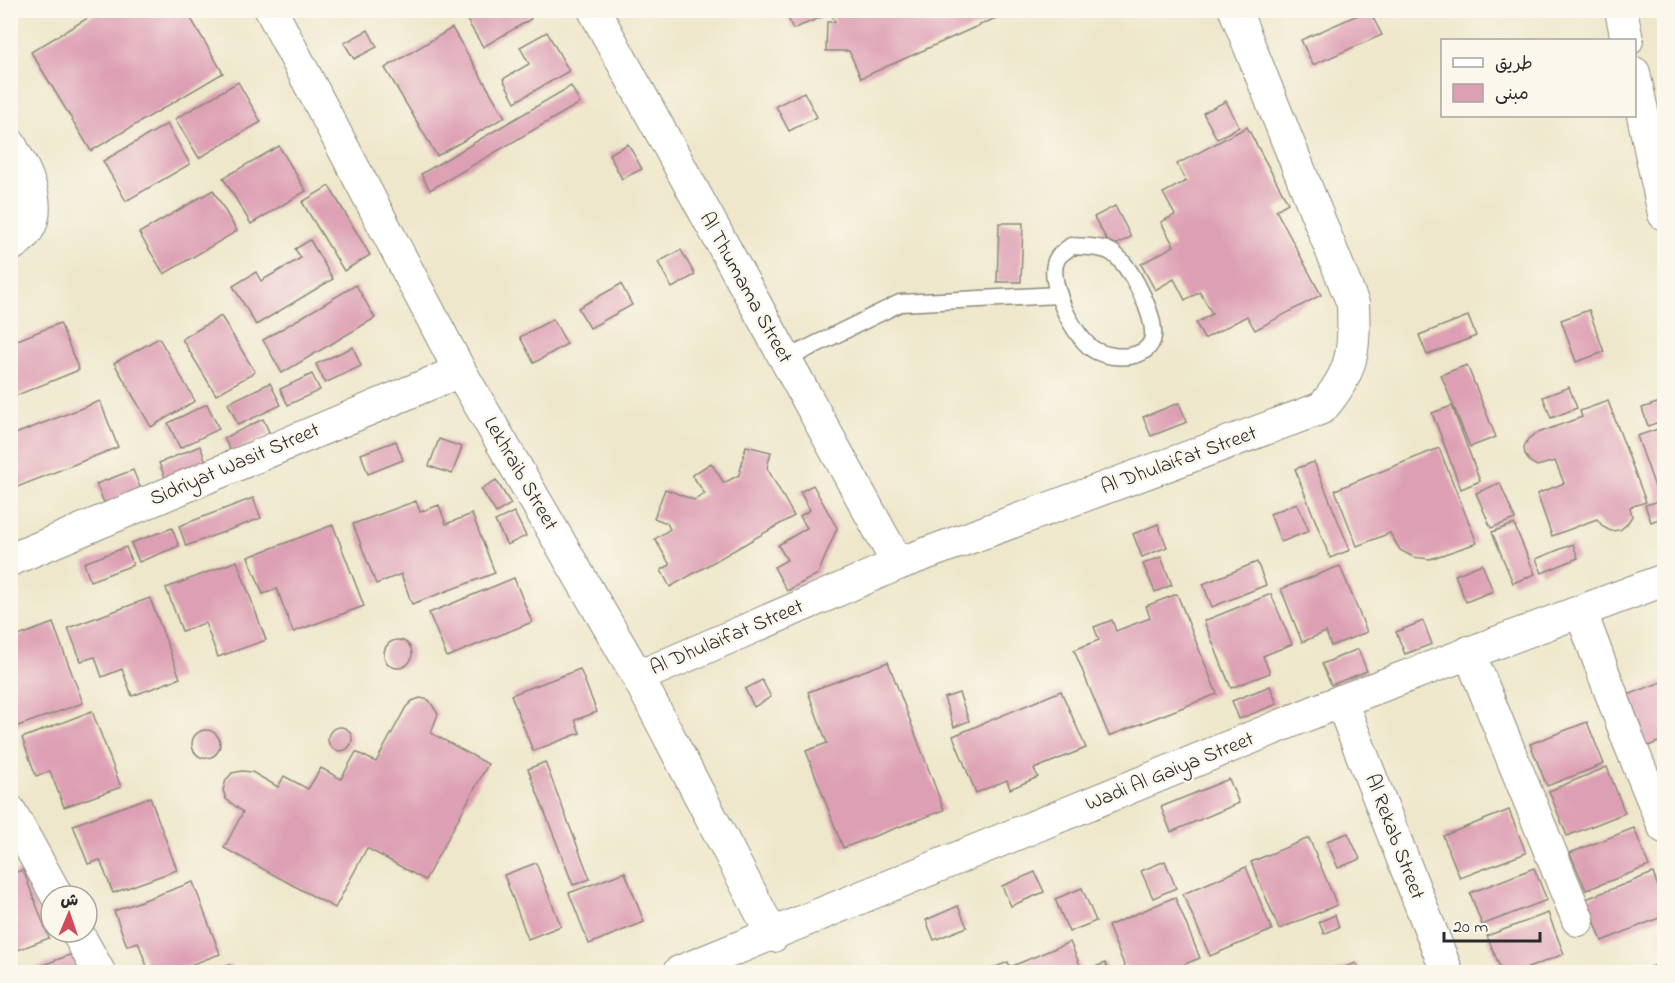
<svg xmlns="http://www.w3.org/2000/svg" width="1675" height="983" font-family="'Indie Flower','Playpen Sans Arabic',sans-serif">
	<rect width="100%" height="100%" fill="#fbf7ec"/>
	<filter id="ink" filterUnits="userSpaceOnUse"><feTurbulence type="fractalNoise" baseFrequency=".0167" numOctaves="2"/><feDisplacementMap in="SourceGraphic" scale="12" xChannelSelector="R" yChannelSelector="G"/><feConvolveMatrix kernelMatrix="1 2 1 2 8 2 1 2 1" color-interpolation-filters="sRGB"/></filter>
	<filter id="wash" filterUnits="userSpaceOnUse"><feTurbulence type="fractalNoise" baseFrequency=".008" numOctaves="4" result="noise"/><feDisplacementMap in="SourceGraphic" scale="24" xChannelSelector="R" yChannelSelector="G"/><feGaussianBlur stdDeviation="1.35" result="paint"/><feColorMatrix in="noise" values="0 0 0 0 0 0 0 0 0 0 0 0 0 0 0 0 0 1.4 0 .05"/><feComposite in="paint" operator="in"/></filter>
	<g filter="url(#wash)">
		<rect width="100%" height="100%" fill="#eee7cb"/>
		<g id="blocks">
			<g fill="#dd9fb3">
				<polygon points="101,10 186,10 223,73 91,151 31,52"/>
				<polygon points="475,10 526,10 531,19 483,47 465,17"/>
				<polygon points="793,10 1006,10 1007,13 861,78 849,51 826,51 827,22 835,22 831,13 793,29 786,13"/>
				<polygon points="1369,10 1382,35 1313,65 1301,40"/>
				<polygon points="1377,10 1399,10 1399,11 1380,18"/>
				<polygon points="452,28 505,117 437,156 385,68"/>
				<polygon points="368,30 377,47 354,59 344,43"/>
				<polygon points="547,32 569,71 515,102 503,79 529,64 520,47"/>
				<polygon points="238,82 261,122 199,158 175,119"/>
				<polygon points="571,86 580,103 430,190 421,174"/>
				<polygon points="804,92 817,117 789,131 776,106"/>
				<polygon points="1226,101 1239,127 1217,139 1203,113"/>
				<polygon points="167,124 190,164 126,201 103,161"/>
				<polygon points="1247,127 1288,203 1276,210 1321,295 1255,330 1247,316 1204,339 1196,323 1212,314 1200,292 1185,300 1174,279 1155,290 1141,264 1174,246 1161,222 1175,215 1163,193 1186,181 1177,164"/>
				<polygon points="628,144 642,169 622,179 609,154"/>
				<polygon points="279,146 306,191 251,224 223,178"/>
				<polygon points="329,186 370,255 344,271 302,202"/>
				<polygon points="213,190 237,231 164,274 139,233"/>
				<polygon points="1115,206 1131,237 1111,247 1094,217"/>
				<polygon points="999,223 1023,223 1021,282 997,282"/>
				<polygon points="310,240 333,279 256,325 233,286 256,272 261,281 301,258 295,249"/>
				<polygon points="681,250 695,275 672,288 658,262"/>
				<polygon points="621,284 632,305 590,328 578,308"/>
				<polygon points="356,285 375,318 282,373 263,340"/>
				<polygon points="1589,310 1604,352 1576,362 1561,320"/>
				<polygon points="221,316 255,372 216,395 182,339"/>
				<polygon points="1468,316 1476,336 1427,355 1419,335"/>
				<polygon points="553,319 567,344 534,363 520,337"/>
				<polygon points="60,323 79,370 10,398 10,343"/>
				<polygon points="159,338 195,401 151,427 114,363"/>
				<polygon points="353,347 361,366 325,383 316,364"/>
				<polygon points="1467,365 1496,437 1470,447 1441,375"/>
				<polygon points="312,374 320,390 288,405 280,389"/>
				<polygon points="270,383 281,405 238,425 228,403"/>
				<polygon points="1569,387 1577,408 1551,418 1543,397"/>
				<polygon points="100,401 118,447 10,490 10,436"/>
				<polygon points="1608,401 1646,502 1630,507 1632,516 1627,524 1620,530 1611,531 1603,527 1597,519 1552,536 1537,494 1564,483 1555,461 1537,466 1530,462 1525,455 1524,447 1528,439 1535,434 1582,417 1580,411"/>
				<polygon points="1660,402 1664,420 1648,426 1642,408"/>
				<polygon points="1179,403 1187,422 1151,436 1143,417"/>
				<polygon points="207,404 219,429 180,448 168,423"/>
				<polygon points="1452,406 1480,481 1461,489 1432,413"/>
				<polygon points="263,419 270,434 231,452 224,438"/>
				<polygon points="1664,427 1664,517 1651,522 1645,505 1660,501 1637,436"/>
				<polygon points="439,439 462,447 452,474 429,466"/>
				<polygon points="396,441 403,460 368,474 361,454"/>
				<polygon points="200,446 207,464 166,480 159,463"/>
				<polygon points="746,446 771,452 767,468 794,516 670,587 661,570 670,565 655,539 670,529 667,523 654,518 665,489 694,500 705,494 692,475 711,463 724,483 739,475"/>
				<polygon points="1439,448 1477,543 1430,559 1413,557 1400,550 1390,533 1357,546 1335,490"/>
				<polygon points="1314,462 1350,550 1330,558 1295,469"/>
				<polygon points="133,470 142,492 106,507 96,484"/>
				<polygon points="496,480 511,504 496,513 481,489"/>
				<polygon points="1500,483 1515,519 1491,528 1476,493"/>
				<polygon points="813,485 837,528 818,574 787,591 774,567 787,560 778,545 807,528 800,516 810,510 800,492"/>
				<polygon points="253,498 261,518 186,546 179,526"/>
				<polygon points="416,501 420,512 439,505 446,524 472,514 495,573 412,604 401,574 376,584 353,524"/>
				<polygon points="1297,503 1309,531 1281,542 1270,514"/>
				<polygon points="514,512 526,536 507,545 495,521"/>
				<polygon points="1158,524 1167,547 1142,557 1133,534"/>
				<polygon points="1514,524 1535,574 1513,583 1492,532"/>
				<polygon points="333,525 364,606 293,632 277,589 263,594 248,557"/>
				<polygon points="172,528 179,546 139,562 131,543"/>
				<polygon points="1573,544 1578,558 1542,573 1536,559"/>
				<polygon points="126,547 133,565 90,581 84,563"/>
				<polygon points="1161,557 1172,585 1155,592 1143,564"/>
				<polygon points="237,561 266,640 218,657 205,623 182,631 166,588"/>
				<polygon points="1257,562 1266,585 1212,607 1203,584"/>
				<polygon points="1482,564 1493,591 1466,602 1455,575"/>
				<polygon points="1340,566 1367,632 1331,646 1326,632 1302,642 1281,589"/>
				<polygon points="514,578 532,622 447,657 429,613"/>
				<polygon points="1177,594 1217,694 1109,736 1074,650 1099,640 1094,627 1112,620 1116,631 1150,618 1146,606"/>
				<polygon points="1271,594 1292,644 1263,656 1270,673 1231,688 1204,621"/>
				<polygon points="150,598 180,678 132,696 122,669 102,677 95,657 81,661 68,628"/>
				<polygon points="1423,621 1432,644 1405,654 1396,632"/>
				<polygon points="53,623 83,703 15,727 10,715 10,639"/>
				<circle cx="398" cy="654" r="14"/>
				<polygon points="1358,649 1367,671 1331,685 1322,664"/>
				<polygon points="888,662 944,810 843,848 806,751 827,743 808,692"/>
				<polygon points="580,669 597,712 575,720 580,733 533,751 511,695"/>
				<polygon points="762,680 771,697 754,707 745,689"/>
				<polygon points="1664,681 1664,740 1640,749 1620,698"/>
				<polygon points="1270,686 1277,704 1239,719 1232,701"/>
				<polygon points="1061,691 1086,748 1034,769 1038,777 1010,789 1007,780 976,793 953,736"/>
				<polygon points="959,693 969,721 954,727 944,698"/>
				<polygon points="420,698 429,700 438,714 431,733 488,764 425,880 367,848 335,908 224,848 243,812 226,799 223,790 226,780 232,773 242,771 252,772 278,787 284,776 308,789 321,768 341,779 356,752 376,762 406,707 412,701"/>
				<polygon points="92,711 121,787 64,807 50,771 36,776 22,738"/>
				<polygon points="1587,722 1604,764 1547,786 1530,744"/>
				<circle cx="340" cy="739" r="12"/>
				<circle cx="206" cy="744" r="14"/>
				<polygon points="545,762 590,879 573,885 528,769"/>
				<polygon points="1607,767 1625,813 1567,836 1549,791"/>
				<polygon points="1229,779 1239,803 1171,832 1161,807"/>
				<polygon points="150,797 177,870 113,893 100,860 88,864 73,825"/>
				<polygon points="1509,810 1526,853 1460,878 1443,836"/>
				<polygon points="1634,828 1649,866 1586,890 1570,853"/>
				<polygon points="1348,833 1360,859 1338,868 1327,841"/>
				<polygon points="1309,838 1337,905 1279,929 1251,862"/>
				<polygon points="1165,861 1176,888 1153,898 1141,871"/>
				<polygon points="536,863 561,926 528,939 504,875"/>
				<polygon points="1246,867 1272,930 1210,956 1183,894"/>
				<polygon points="1534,868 1547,900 1482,925 1470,893"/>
				<polygon points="23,870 49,938 10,953 10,874"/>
				<polygon points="625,872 644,922 589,944 569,893"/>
				<polygon points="1035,872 1044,892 1011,906 1002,886"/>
				<polygon points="1653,873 1664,904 1664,916 1602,941 1586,899"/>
				<polygon points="193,882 220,954 171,972 149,972 138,942 127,946 114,911"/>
				<polygon points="1082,888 1096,921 1069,932 1055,899"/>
				<polygon points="1175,897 1200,958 1165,972 1127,972 1108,926"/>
				<polygon points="958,906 967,927 934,940 926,920"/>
				<polygon points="1548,913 1564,954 1518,972 1502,972 1487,936"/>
				<polygon points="1335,915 1339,927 1324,934 1319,922"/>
				<polygon points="1070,942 1083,972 1105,963 1109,972 983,972 1008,962 1010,967"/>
				<polygon points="75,953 82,972 24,972"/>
				<polygon points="1664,962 1664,972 1638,972"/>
				<polygon points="1356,963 1361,972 1333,972"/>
				<polygon points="230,965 233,972 211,972"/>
			</g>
		</g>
	</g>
	<g filter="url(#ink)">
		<use href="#blocks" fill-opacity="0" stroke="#8c897b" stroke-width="1.5"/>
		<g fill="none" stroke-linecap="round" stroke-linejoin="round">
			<g stroke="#8c897b" stroke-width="19">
				<g id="lane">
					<path d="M1071,246C1083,247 1100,246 1111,252C1130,263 1155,315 1153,336C1150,360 1114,360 1096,351C1075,341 1045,280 1057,259C1059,254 1067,250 1071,246Z"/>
					<polyline points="784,360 900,303 1059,295"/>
				</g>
			</g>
			<g stroke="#8c897b" stroke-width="34">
				<g id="street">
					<polyline points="271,10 460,371 638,677 773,936"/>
					<polyline points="594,10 898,564"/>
					<polyline points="1621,10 1627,40"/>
					<polyline points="1634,73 1664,214"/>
					<path d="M10,144C28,176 53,221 10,246"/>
					<polyline points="10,560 460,371"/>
					<polyline points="1581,612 1629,742 1664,827"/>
					<polyline points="1469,652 1578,920"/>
					<path d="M638,677L898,564L1322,408C1353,372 1355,351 1353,304L1235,10"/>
					<polyline points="1341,701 1447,972"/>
					<polyline points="10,811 57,896"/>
					<polyline points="77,932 99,972"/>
					<polyline points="679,972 1341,701 1664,580"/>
				</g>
			</g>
			<use href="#lane" stroke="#fff" stroke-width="16"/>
			<use href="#street" stroke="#fff" stroke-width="32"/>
		</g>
	</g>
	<g text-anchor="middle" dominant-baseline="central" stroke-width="5" stroke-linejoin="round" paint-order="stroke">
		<g font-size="21" fill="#2b2b2b" stroke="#fbf7ec">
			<text transform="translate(745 288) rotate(61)">Al Thumama Street</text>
			<text transform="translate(1179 461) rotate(-20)">Al Dhulaifat Street</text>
			<text transform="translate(235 465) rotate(-23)">Sidriyat Wasit Street</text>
			<text transform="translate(520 474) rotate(60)">Lekhraib Street</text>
			<text transform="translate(727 638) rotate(-23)">Al Dhulaifat Street</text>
			<text transform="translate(1170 772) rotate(-22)">Wadi Al Gaiya Street</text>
			<text transform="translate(1394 837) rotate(69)">Al Rekab Street</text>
		</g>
	</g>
	<rect width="1675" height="983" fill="none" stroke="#fbf7ec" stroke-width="36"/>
	<rect x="1441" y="39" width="195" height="78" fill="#fbf7ec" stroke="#a8a59f" stroke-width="1.5"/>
	<rect x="1453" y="58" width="30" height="9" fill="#ffffff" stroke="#a8a59f" stroke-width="1.5"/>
	<text x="1495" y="69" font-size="18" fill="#2b2b2b">طريق</text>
	<rect x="1453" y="84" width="30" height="18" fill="#dd9fb3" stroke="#a8a59f" stroke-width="1.5"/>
	<text x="1495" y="99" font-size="18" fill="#2b2b2b">مبنى</text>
	<g transform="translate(69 914) rotate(2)"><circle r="28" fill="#fbf7ec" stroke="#a8a59f" stroke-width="1.5"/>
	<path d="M0-4.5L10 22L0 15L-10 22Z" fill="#d1495b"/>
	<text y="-9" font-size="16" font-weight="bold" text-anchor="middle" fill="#2b2b2b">ش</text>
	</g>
	<path d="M1444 932v9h96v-9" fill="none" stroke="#2b2b2b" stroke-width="3"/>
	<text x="1453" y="932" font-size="18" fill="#2b2b2b" stroke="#fbf7ec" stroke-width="4.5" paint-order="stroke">20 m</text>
</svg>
